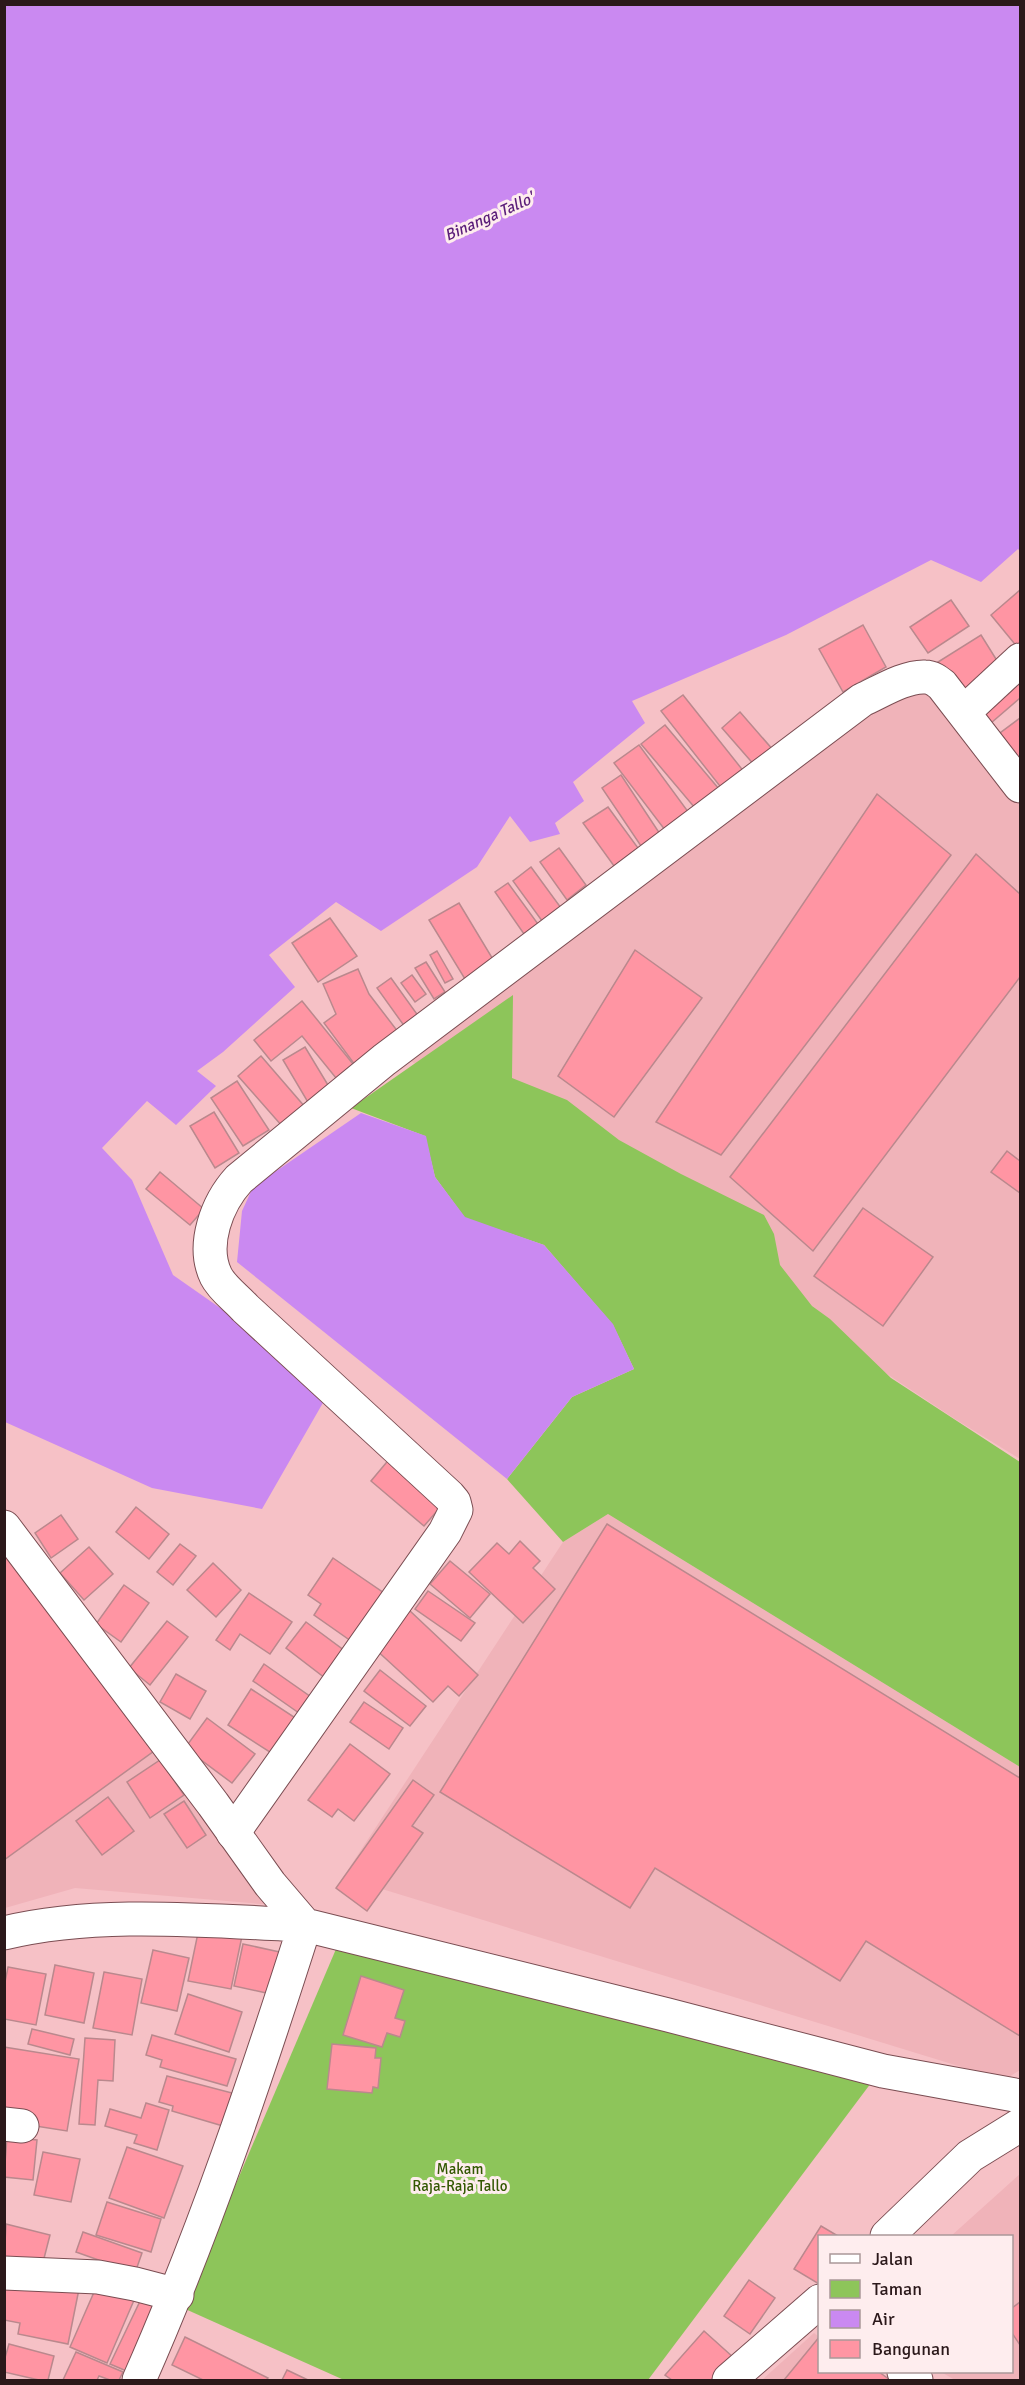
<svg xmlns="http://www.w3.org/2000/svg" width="1025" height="2385" font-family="Signika,sans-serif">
	<rect width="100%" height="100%" fill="#f6c1c6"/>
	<g fill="#f0b3b9">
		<polygon points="933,667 1020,770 1020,1459 955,1419 456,1089 391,1049"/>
		<polygon points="4,1511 289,1884 272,1905 75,1888 5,1908"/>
		<polygon points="608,1514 1020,1767 1020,2070 1004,2080 382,1889 336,1888 563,1542"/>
		<polygon points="1020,2174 1020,2380 955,2380 941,2372 1012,2372 1012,2236 951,2236"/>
		<polygon points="814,2333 819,2337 820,2372 871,2372 885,2380 762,2380"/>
	</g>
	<g fill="#8dc55a">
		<polygon points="513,995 512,1078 567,1100 619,1140 681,1174 764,1215 774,1234 780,1265 812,1306 830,1319 891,1378 1020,1462 1020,1767 608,1514 563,1542 507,1479 572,1397 634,1369 613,1325 544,1245 465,1218 435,1177 425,1136 351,1108"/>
		<polygon points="342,1935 874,2079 648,2380 344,2380 183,2308"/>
	</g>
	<g fill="#ca89f1">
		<polygon points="5,5 1020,5 1020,551 1018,549 981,582 931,560 786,635 632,701 645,723 573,782 584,801 555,823 560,834 530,842 510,816 477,867 381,931 336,902 269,955 295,987 223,1052 197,1071 216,1086 176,1125 147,1101 102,1148 132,1180 173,1275 259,1335 324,1401 262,1509 152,1488 5,1422"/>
		<polygon points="361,1113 426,1136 435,1177 465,1217 544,1245 613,1324 634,1369 572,1397 507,1479 237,1262 242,1211 253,1187"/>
	</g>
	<g fill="#ff95a3" stroke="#ba888d" stroke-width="1.5">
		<polygon points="1020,590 1020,646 1018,648 991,615"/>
		<polygon points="951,600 969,626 928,653 910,627"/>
		<polygon points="863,625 886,667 843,692 819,649"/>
		<polygon points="981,635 1001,667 958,693 938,662"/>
		<polygon points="1013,677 1020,686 1020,698 991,723 977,708"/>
		<polygon points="683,695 745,773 723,790 661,711"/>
		<polygon points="740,712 774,751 756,767 722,728"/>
		<polygon points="1020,718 1020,760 1000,733"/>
		<polygon points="665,725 719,789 695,808 641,744"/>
		<polygon points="639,745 689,813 665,830 614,763"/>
		<polygon points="621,775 660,834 641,846 602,788"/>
		<polygon points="877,794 951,855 721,1155 656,1122"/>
		<polygon points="608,807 638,848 614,866 583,823"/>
		<polygon points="559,848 586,885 567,900 540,862"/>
		<polygon points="976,854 1020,894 1020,977 813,1251 730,1177"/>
		<polygon points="531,867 564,912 545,925 513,881"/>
		<polygon points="508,883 538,924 524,934 495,892"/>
		<polygon points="459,903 497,966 468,984 429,920"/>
		<polygon points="330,918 357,956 318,982 292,943"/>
		<polygon points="635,950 702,998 614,1117 558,1076"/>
		<polygon points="437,951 453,979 445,983 430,955"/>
		<polygon points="426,962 445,992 434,999 415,968"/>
		<polygon points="358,969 369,994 402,1037 358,1069 324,1023 336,1014 323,984"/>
		<polygon points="412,975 426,994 415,1002 401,983"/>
		<polygon points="391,978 419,1017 405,1027 377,988"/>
		<polygon points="302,1001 353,1064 336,1078 302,1036 271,1061 254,1040"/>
		<polygon points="305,1047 331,1090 309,1104 283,1060"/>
		<polygon points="261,1056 305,1107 282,1126 238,1076"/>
		<polygon points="237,1081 269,1130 243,1146 211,1098"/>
		<polygon points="214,1112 239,1153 215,1168 190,1126"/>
		<polygon points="1007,1151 1020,1161 1020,1193 991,1172"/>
		<polygon points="160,1172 204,1209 190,1225 146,1189"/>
		<polygon points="863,1208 933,1257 883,1326 814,1276"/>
		<polygon points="391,1457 444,1503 424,1526 371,1481"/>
		<polygon points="136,1507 169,1534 149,1559 116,1532"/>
		<polygon points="61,1515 78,1539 51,1558 35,1533"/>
		<polygon points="607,1524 1020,1778 1020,2036 866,1941 840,1981 655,1868 630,1908 440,1792"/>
		<polygon points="520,1541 540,1561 533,1568 555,1589 523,1623 469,1572 497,1543 509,1554"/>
		<polygon points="180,1544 196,1556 173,1585 157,1572"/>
		<polygon points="89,1547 113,1574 84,1600 60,1573"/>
		<polygon points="4,1549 154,1751 4,1860"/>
		<polygon points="333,1558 384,1593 351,1641 314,1615 321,1604 308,1595"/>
		<polygon points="450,1561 490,1594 470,1618 430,1584"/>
		<polygon points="213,1563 241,1590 216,1617 187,1590"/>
		<polygon points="124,1585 149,1603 121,1642 96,1624"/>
		<polygon points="428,1591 475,1623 461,1641 415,1609"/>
		<polygon points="249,1593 292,1622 270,1654 240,1634 230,1650 216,1640"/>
		<polygon points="409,1610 478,1675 459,1696 448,1686 433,1702 373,1647"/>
		<polygon points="167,1621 188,1637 150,1685 129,1668"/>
		<polygon points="306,1622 345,1651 325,1678 286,1648"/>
		<polygon points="264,1664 311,1697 299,1713 253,1681"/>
		<polygon points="380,1670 426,1706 410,1726 364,1691"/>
		<polygon points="176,1674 206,1691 190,1719 160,1702"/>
		<polygon points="251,1689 300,1721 276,1756 228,1725"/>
		<polygon points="364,1702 403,1728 389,1749 350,1722"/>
		<polygon points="207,1718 255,1754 232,1783 185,1748"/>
		<polygon points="350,1744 390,1774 354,1821 338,1809 332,1817 308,1800"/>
		<polygon points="160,1760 184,1795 150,1818 127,1782"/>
		<polygon points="413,1780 434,1795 412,1826 423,1833 367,1911 336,1888"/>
		<polygon points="108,1797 134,1831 102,1855 76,1821"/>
		<polygon points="184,1801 206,1835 187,1848 164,1814"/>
		<polygon points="199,1928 242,1936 231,1989 188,1981"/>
		<polygon points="243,1944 289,1954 280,1996 234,1986"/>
		<polygon points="153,1950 189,1958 177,2011 141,2003"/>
		<polygon points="55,1965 94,1973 84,2023 45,2015"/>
		<polygon points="8,1967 46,1974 36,2025 4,2019 4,1987"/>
		<polygon points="104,1972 142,1979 132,2035 93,2028"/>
		<polygon points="361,1976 404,1990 395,2018 405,2021 400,2037 387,2033 382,2047 343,2035"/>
		<polygon points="188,1994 242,2012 229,2052 175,2034"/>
		<polygon points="32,2029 74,2039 70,2055 28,2044"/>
		<polygon points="152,2035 236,2059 227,2086 160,2067 162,2060 146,2055"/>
		<polygon points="85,2038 115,2040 113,2081 98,2080 95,2125 79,2124"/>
		<polygon points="332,2044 376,2048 375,2058 381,2058 378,2088 373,2087 372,2093 327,2089"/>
		<polygon points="4,2047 79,2059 67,2131 4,2121"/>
		<polygon points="167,2076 232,2093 223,2126 172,2111 173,2106 159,2102"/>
		<polygon points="146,2103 169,2110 157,2150 134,2143 137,2135 105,2126 110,2109 141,2118"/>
		<polygon points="7,2137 37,2140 33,2180 4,2177"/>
		<polygon points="127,2147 183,2166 164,2218 109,2198"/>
		<polygon points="43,2152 80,2159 71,2202 34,2195"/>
		<polygon points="107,2202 161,2219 151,2252 96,2235"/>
		<polygon points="6,2224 50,2235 41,2270 4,2261"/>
		<polygon points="821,2226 838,2236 820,2236 819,2284 794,2269"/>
		<polygon points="83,2232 142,2253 135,2273 76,2252"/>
		<polygon points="4,2276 79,2289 68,2344 18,2334 20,2323 4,2320"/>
		<polygon points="749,2280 775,2298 750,2334 724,2316"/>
		<polygon points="98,2283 135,2298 107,2363 70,2347"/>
		<polygon points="142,2297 168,2308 136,2375 110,2364"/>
		<polygon points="1020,2302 1020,2345 1012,2333 1012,2308"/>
		<polygon points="704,2331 734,2358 715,2380 672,2380 665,2375"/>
		<polygon points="820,2336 820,2372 879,2372 890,2380 784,2380"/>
		<polygon points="185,2337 268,2378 266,2380 203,2380 172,2365"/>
		<polygon points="9,2344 54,2356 48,2380 39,2380 4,2372 4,2361"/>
		<polygon points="76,2352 123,2372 119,2380 110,2380 99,2376 97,2380 63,2380"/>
		<polygon points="287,2370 308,2380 282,2380"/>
	</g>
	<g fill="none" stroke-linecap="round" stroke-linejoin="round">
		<g stroke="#7a4d52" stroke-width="35">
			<g id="street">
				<polyline points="964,712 1020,660"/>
				<polyline points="4,1527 213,1804 270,1884 305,1925 668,2015 883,2071 1020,2096"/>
				<path d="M233,1833L445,1532L456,1510L454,1502L449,1496L245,1308C236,1298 222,1288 216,1276C201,1245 217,1203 239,1179L384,1060L862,700C880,692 905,676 925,677C932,677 937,681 942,685L1020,786"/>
				<path d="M4,1933C99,1910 208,1921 305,1925C256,2079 204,2233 139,2380"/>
				<polyline points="4,2124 22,2126"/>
				<polyline points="4,2273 98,2277 135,2284 177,2295"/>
				<polyline points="904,2372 916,2380"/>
			</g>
		</g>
		<g stroke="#7a4d52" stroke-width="35">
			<g id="secondary">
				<polyline points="887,2236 970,2156 1020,2125"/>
				<polyline points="729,2380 820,2301"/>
			</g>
		</g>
		<use href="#street" stroke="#fff" stroke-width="33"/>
		<use href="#secondary" stroke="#fff" stroke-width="33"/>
	</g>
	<g text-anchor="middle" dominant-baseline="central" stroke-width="6" stroke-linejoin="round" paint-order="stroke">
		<g font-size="15" fill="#335802" stroke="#feedee">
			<text x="460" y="2169">Makam<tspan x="460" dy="17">Raja-Raja Tallo</tspan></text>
		</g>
		<g font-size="16" font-style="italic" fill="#5b1d79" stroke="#feedee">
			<text transform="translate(489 217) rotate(-24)">Binanga Tallo'</text>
		</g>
	</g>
	<rect width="1025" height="2385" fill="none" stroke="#2b181a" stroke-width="12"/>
	<rect x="818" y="2235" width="195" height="138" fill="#feedee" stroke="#aa9899" stroke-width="1.5"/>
	<rect x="830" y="2254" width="30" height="9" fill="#ffffff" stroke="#aa9899" stroke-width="1.5"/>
	<text x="872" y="2265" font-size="18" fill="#2b181a">Jalan</text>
	<rect x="830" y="2280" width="30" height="18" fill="#8dc55a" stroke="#aa9899" stroke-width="1.5"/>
	<text x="872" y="2295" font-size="18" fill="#2b181a">Taman</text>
	<rect x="830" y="2310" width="30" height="18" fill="#ca89f1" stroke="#aa9899" stroke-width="1.5"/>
	<text x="872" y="2325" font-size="18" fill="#2b181a">Air</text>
	<rect x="830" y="2340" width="30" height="18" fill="#ff95a3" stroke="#aa9899" stroke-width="1.5"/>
	<text x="872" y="2355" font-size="18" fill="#2b181a">Bangunan</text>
</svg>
